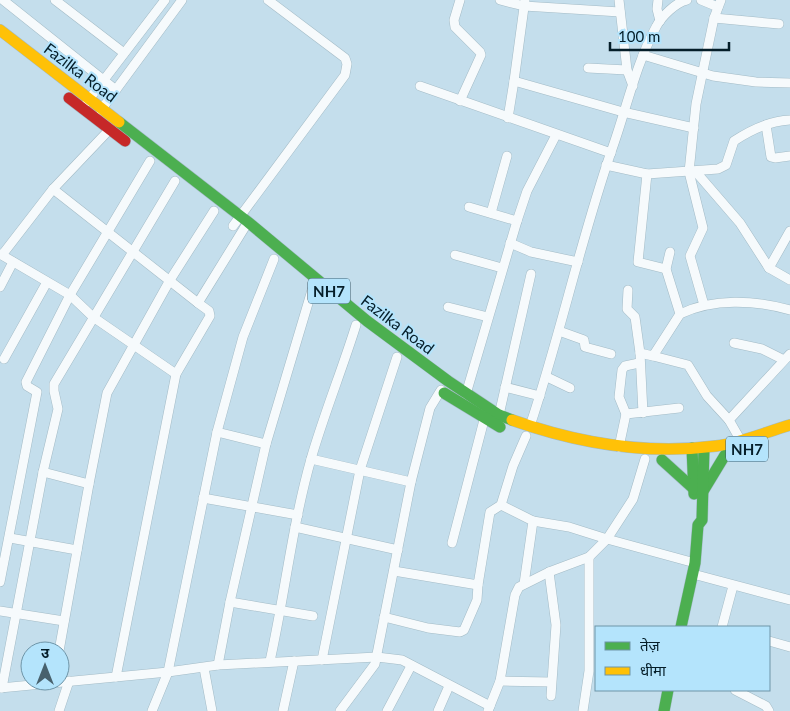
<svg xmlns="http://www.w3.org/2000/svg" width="790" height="711" font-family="Lato,'Noto Sans Devanagari',sans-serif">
	<rect width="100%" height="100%" fill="#c4deec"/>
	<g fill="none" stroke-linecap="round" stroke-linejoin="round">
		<g stroke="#a3bbc6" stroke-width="10">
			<g id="street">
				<polyline points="3,0 116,90"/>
				<polyline points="55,0 124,53"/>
				<polyline points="500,0 524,6 620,12"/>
				<polyline points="525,0 514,81 623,112 694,128"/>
				<polyline points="619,0 627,70 633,86"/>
				<polyline points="658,0 657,9 660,21"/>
				<polyline points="701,0 718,7"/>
				<polyline points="714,18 779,24"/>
				<polyline points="643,55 713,76 756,82 790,83"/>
				<polyline points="588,68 627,70"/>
				<polyline points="420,86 611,153"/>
				<polyline points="460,101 481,55 480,52 455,27 454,20 460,0"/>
				<polyline points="87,102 165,0"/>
				<polyline points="101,110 182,0"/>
				<polyline points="508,118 514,81"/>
				<polyline points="766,125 771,157 775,158 790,156"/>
				<path d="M606,165L647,174L718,169L726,165L734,141C752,129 769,121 790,120"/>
				<polyline points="696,172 740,223 769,268 790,280"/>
				<polyline points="647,174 638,262 666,269"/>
				<polyline points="53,189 198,303"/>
				<polyline points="469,207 517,221"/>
				<polyline points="491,213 507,156"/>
				<polyline points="233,226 345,75 347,64 345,58 268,0"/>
				<polyline points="510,243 531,252 578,262"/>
				<polyline points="0,254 70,295 93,317 176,374"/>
				<polyline points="2,255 53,189 110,129"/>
				<polyline points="455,255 502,268"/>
				<polyline points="769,268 790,231"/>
				<polyline points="0,287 13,262"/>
				<polyline points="628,290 627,309 635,317 640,353 643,413"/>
				<polyline points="704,305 690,256 703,228 689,172 696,104 714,18 721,0"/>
				<polyline points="448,307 488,317"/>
				<path d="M680,314C713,298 755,300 790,310"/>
				<polyline points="559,331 584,340 585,347 611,354"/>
				<polyline points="734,343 762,349 784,360"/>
				<polyline points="640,353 653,356 680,314 666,269 670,252"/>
				<polyline points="653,356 688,365 707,396 729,420"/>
				<polyline points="4,359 47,282"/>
				<polyline points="547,377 570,388"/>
				<polyline points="505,387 540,396"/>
				<polyline points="466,394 517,221 527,191 556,135"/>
				<polyline points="626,414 619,397 622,370 625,366 639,363"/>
				<polyline points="499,415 531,274"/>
				<path d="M530,426C560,336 580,242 611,152C626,111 635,66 656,27C661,17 676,2 687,0"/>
				<polyline points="217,432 266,444"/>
				<polyline points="741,441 729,420 790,354"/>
				<polyline points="619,447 626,414 679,408"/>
				<polyline points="311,459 411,482"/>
				<polyline points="43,472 89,484"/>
				<polyline points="203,498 298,515"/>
				<polyline points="533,521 569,527 607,539 633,499 645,459"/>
				<polyline points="295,527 398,550"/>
				<polyline points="10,538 77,550"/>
				<polyline points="452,543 484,420"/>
				<polyline points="394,571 478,585 490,512 501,505"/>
				<polyline points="549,572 556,625 551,696"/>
				<polyline points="693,574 790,600"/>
				<polyline points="0,582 37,392 27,386 26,382 70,295 150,161"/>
				<polyline points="524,584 533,521 501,505 513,466 526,436"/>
				<polyline points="230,602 313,616"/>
				<polyline points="0,611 64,621"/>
				<polyline points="384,617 428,628 460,632 464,630 477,600 478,585"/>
				<polyline points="722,627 733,586"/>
				<polyline points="769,641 790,647"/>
				<polyline points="59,651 89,484 107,393 170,280 214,211"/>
				<polyline points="322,660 360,470 397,357"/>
				<path d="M270,661C285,594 292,526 311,459C324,414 342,370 356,325"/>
				<polyline points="218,665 230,602 266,444 312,290"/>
				<polyline points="204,668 212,711"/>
				<polyline points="116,677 176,374 210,316 209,311 198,303 248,222"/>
				<polyline points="500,681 551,682"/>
				<polyline points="0,688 168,672 218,665 377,657 402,660 490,706"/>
				<polyline points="2,688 43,472 58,409 54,391 54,384 175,181"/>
				<polyline points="735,690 766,706 769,711"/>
				<polyline points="59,711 69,681"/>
				<polyline points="152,711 168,672 217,432 243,337 274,259"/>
				<polyline points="283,711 294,661"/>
				<polyline points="340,711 375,664 411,482 430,408 441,390"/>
				<polyline points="387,711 411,666"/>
				<polyline points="438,711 449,686"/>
				<polyline points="488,711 500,681 515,595 519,587 549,572 589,557 607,539 695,563"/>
				<polyline points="583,711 589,671 589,557"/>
			</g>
		</g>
		<g stroke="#a3bbc6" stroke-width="12">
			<g id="fast">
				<polyline points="119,122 248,222 367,321 448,381 499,415 512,420"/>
				<polyline points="444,393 500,427"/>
				<polyline points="692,448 694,494"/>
				<polyline points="662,460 694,489"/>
				<polyline points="702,493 725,455"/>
				<polyline points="681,627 695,563 698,525 702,520 704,448"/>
				<polyline points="664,711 668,690"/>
			</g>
		</g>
		<g stroke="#a3bbc6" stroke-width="12">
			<g id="slow">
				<polyline points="0,30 119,122"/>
				<path d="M512,420C577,443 647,455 716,446C741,443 766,432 790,425"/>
			</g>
		</g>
		<g stroke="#a3bbc6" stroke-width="12">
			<polyline id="jam" points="69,98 125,141"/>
		</g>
		<use href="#street" stroke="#f6fafc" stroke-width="9"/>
		<use href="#fast" stroke="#4caf50" stroke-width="11"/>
		<use href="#slow" stroke="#ffc107" stroke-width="11"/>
		<use href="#jam" stroke="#c62828" stroke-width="11"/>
	</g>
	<g text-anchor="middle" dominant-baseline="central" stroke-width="4" stroke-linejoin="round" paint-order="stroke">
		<g fill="#b4e4fc" stroke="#3a5968" stroke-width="1">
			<rect x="308" y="278.5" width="42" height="25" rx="4"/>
			<rect x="726" y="436.5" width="42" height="25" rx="4"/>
		</g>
		<g font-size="15" font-weight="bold" fill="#051e29">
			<text x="329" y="291">NH7</text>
			<text x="747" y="449">NH7</text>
		</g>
		<g font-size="16" fill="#051e29" stroke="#b4e4fc">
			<text transform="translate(81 72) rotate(37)">Fazilka Road</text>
			<text transform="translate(398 324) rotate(37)">Fazilka Road</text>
		</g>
	</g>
	<rect x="595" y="626" width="175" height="65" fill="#b4e4fc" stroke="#6e95a8"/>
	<rect x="605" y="642" width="25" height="8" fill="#4caf50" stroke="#6e95a8"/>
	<text x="640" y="651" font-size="15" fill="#051e29">तेज़</text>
	<rect x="605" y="667" width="25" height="8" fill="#ffc107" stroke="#6e95a8"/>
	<text x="640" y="676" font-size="15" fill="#051e29">धीमा</text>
	<g transform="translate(45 666)"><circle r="24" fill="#b4e4fc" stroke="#6e95a8"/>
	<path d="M0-4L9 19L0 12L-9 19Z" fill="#48616d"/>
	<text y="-8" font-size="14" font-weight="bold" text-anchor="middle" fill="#051e29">उ</text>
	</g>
	<path d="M610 42v8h119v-8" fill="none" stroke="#051e29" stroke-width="2.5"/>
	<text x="618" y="42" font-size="15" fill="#051e29" stroke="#b4e4fc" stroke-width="4" paint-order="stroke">100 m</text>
</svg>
